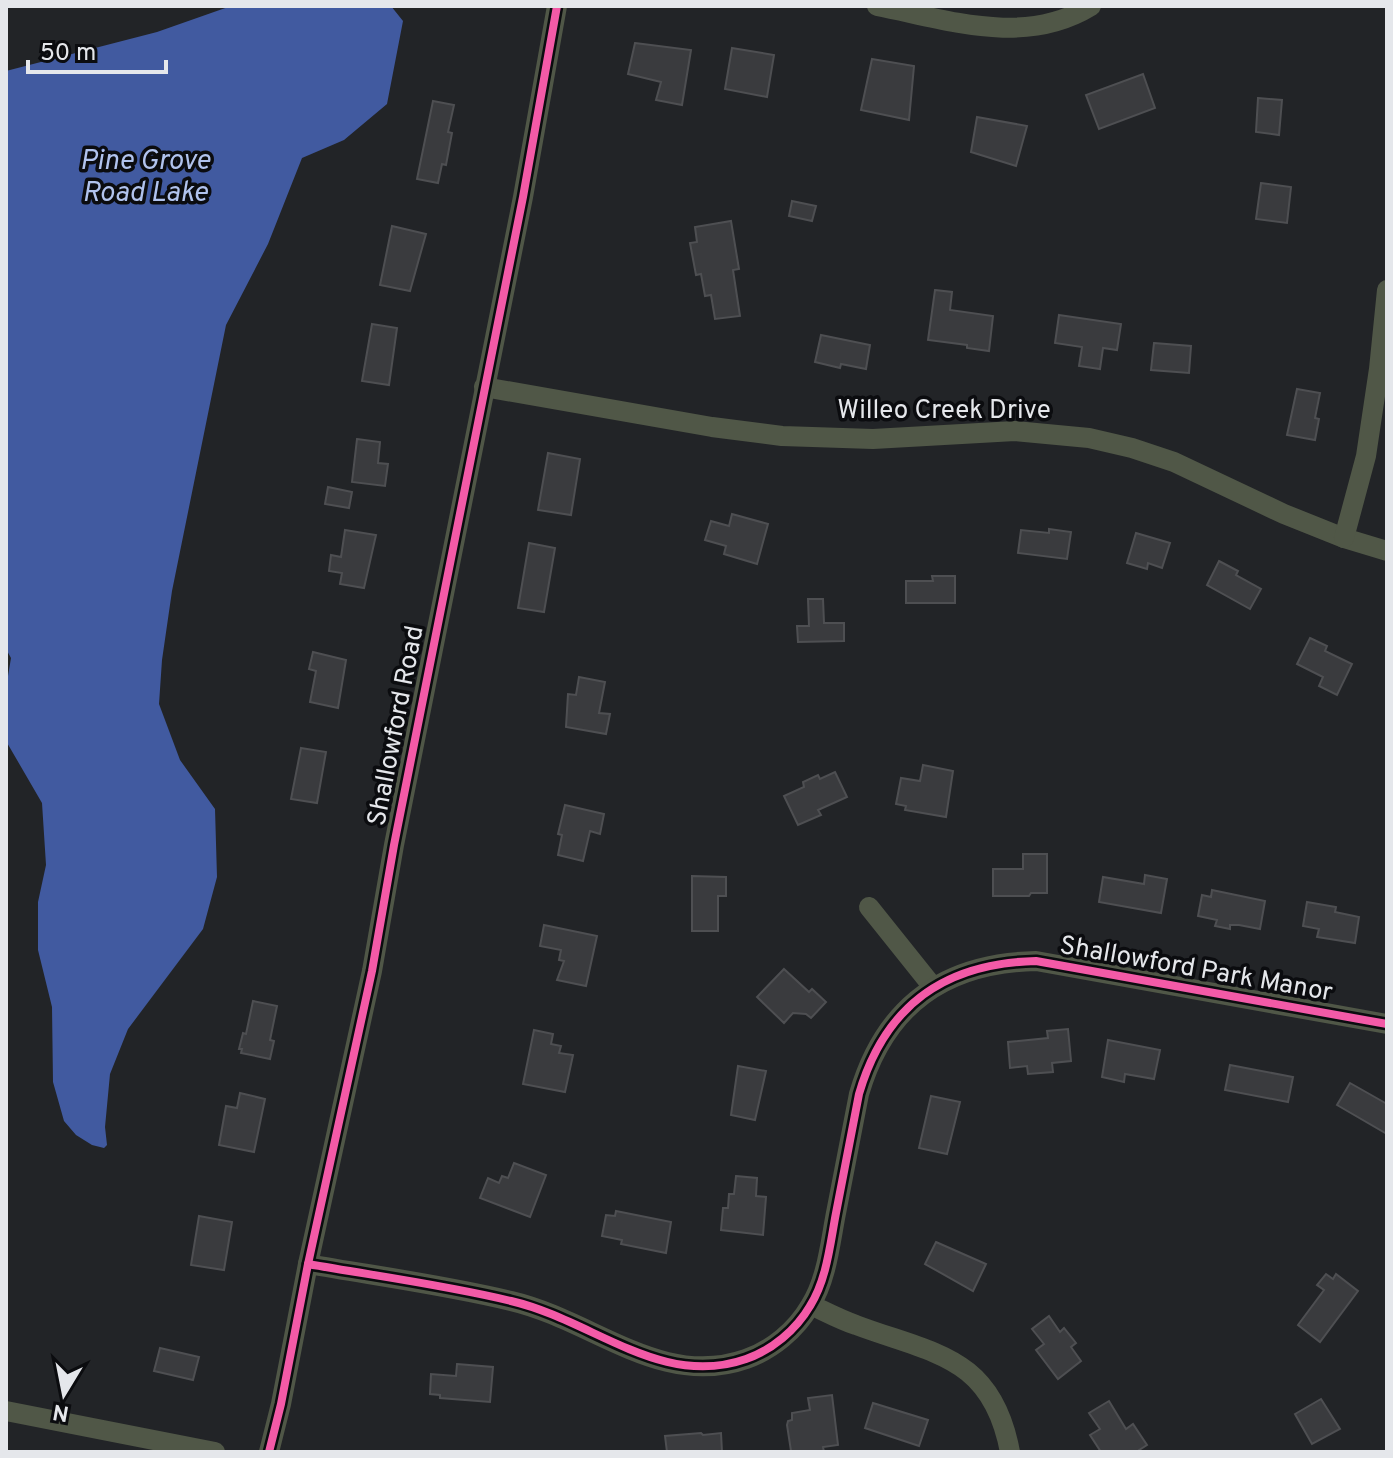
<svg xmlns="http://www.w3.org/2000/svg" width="1393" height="1458" font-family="Overpass,sans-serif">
	<rect width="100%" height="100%" fill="#222427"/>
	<polygon fill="#415aa0" points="231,6 391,6 403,21 387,104 344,140 302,158 268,244 226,325 172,591 162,660 159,704 180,760 215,809 217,877 203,929 128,1029 110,1074 105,1127 107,1145 104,1148 92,1145 76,1135 64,1121 53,1082 52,1007 38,950 38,902 46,865 42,803 6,741 6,688 11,658 6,649 6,71 157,32"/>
	<g fill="#3a3b3e" stroke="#4e4f52" stroke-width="2">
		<polygon points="635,43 691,50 682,105 656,100 661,82 628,74"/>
		<polygon points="732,48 774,55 767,97 725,89"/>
		<polygon points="872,59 914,66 909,120 861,110"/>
		<polygon points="1143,74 1155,108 1099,129 1086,95"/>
		<polygon points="1258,98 1282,100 1279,135 1256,132"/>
		<polygon points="433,101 454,105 448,132 452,133 446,165 442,164 438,183 417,179"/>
		<polygon points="977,117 1027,126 1016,166 971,152"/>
		<polygon points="1261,183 1291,187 1287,223 1256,219"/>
		<polygon points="792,201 816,206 812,221 789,216"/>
		<polygon points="731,221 739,269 733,270 740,316 715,319 711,295 705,296 701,274 696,275 690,243 697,242 695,227"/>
		<polygon points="392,226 426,234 410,291 380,285"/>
		<polygon points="935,290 952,292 950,310 993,316 989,351 967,348 967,345 928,340"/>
		<polygon points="1059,315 1121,324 1117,350 1103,348 1100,369 1079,366 1082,347 1055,343"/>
		<polygon points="372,324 397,328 389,385 362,381"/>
		<polygon points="821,335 870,345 866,369 841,364 840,368 815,362"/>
		<polygon points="1154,343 1191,346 1189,373 1151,370"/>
		<polygon points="1297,389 1320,393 1315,418 1319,419 1315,440 1287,435"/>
		<polygon points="357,439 380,442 378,463 388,464 385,486 352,482"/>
		<polygon points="548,453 580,459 571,515 538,510"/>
		<polygon points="328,487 352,492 349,508 325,504"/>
		<polygon points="732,514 768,524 757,564 724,554 726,546 705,540 711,521 729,526"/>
		<polygon points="1049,529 1071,532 1067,559 1018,553 1021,530 1049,533"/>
		<polygon points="345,530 376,535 364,588 340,584 342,573 329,571 331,555 341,557"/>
		<polygon points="1136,533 1170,543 1162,568 1148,563 1147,569 1127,563"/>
		<polygon points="529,543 555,548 544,612 518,608"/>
		<polygon points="1219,561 1238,571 1236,575 1261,589 1250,609 1207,585"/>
		<polygon points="932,576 955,576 955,603 906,603 906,581 933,581"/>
		<polygon points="808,599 823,599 824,623 844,623 844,641 798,642 797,626 809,626"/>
		<polygon points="1310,638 1327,646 1325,651 1352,664 1337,695 1319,686 1323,677 1297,664"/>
		<polygon points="313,652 346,660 338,708 310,702 316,671 309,669"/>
		<polygon points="579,677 605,682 599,713 610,714 606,734 566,727 568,694 576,695"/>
		<polygon points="301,748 326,752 317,803 291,799"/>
		<polygon points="923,765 953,771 946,817 905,810 906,806 896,804 901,778 920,781"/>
		<polygon points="835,772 847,797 818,810 821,815 798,825 784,796 804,787 803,782 818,775 820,779"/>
		<polygon points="565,805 604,814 600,834 590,831 583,861 558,855 562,835 558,834"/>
		<polygon points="1023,854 1047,854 1047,893 1031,893 1029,896 993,896 993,869 1023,869"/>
		<polygon points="1145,875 1167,879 1161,913 1099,902 1103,877 1144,884"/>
		<polygon points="692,876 726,877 726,896 718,896 718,931 692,931"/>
		<polygon points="1212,890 1265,901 1260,929 1239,925 1230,925 1230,929 1215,926 1217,920 1198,916 1202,895 1211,897"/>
		<polygon points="1307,902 1336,907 1335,912 1359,917 1355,943 1317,937 1319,929 1303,926"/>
		<polygon points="544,925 597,936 586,986 557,980 564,961 559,960 561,950 540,946"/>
		<polygon points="784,969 809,992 812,989 826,1002 811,1018 806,1014 793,1013 784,1023 757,997"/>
		<polygon points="253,1001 277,1006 270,1040 274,1041 270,1059 241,1053 242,1049 239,1049 243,1033 246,1034"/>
		<polygon points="1068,1029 1071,1061 1052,1063 1053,1072 1028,1074 1027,1066 1010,1068 1008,1042 1048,1038 1047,1031"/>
		<polygon points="534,1030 553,1034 551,1044 561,1046 559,1053 573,1055 565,1092 523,1084"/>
		<polygon points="1108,1040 1160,1050 1154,1079 1125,1074 1124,1082 1102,1077"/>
		<polygon points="1230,1065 1293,1077 1288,1102 1225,1090"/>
		<polygon points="738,1066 766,1071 755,1120 731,1115"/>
		<polygon points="1350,1083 1387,1104 1387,1134 1337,1105"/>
		<polygon points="240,1093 265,1099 254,1152 219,1145 226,1106 237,1108"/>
		<polygon points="931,1096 960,1102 947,1154 919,1148"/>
		<polygon points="514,1163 546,1175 530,1217 480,1198 488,1178 499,1183 502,1176 508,1178"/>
		<polygon points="736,1176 757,1178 756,1196 766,1197 763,1235 721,1230 723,1208 728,1208 729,1194 734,1194"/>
		<polygon points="616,1211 671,1222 666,1253 621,1244 622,1240 602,1236 606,1215 615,1216"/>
		<polygon points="199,1216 232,1222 224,1270 191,1265"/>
		<polygon points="936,1242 986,1264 973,1291 925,1264"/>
		<polygon points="1326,1274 1333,1279 1336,1274 1358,1291 1320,1342 1298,1325 1324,1290 1317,1285"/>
		<polygon points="1049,1316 1060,1332 1064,1328 1076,1343 1071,1347 1081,1361 1058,1379 1036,1350 1044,1344 1032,1329"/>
		<polygon points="160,1348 199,1357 193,1380 154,1371"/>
		<polygon points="457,1364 493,1367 490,1402 440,1398 440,1395 430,1394 431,1374 456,1376"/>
		<polygon points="832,1395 838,1445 823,1447 824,1452 791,1451 787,1425 788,1421 792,1420 792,1413 810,1410 808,1398"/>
		<polygon points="1321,1399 1340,1429 1312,1444 1295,1414"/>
		<polygon points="1109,1401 1126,1429 1133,1424 1147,1445 1136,1452 1101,1452 1090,1435 1100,1429 1089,1413"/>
		<polygon points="873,1403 928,1420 919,1446 865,1428"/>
		<polygon points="701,1433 703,1435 721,1433 722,1452 667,1452 665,1436"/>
	</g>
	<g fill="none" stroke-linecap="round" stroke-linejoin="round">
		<g stroke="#505747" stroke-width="20">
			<path d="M877,6C949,20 1024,47 1091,6"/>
			<polyline points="484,387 712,427 782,436 873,439 1015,431 1089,438 1132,448 1174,462 1284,514 1344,538 1387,551"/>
			<polyline points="1344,538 1366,456 1379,369 1387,290"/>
			<polyline points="869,907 933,987"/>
			<path d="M308,1264C376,1276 445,1285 511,1301C593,1320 661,1389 746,1359C772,1350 796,1330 810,1306C827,1279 830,1244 836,1213C844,1173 851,1134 859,1094C885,1005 945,963 1036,961L1387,1024"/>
			<path d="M811,1305C826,1312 841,1320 856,1325C933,1354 992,1355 1010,1452"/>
			<polyline points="6,1411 215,1452"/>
			<polyline points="269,1452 281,1404 308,1264 372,971 394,845 523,197 557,6"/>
		</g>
		<g stroke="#0b0c0f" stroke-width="13">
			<g id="cycleway">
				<path d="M308,1264C376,1276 445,1285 511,1301C593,1320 661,1389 746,1359C772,1350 796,1330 810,1306C827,1279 830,1244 836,1213C844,1173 851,1134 859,1094C885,1005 945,963 1036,961L1387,1024"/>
				<polyline points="269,1452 281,1404 308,1264 372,971 394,845 523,197 557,6"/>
			</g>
		</g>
		<use href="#cycleway" stroke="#f35aa7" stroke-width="8"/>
	</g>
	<g text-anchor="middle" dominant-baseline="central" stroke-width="7" stroke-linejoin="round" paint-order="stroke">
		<g font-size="26" fill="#e5e7eb" stroke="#0b0c0f">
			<text x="944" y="411">Willeo Creek Drive</text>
			<text transform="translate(397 726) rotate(-79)">Shallowford Road</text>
			<text transform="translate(1196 970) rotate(10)">Shallowford Park Manor</text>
		</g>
		<g font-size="28" font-style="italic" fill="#b1c3ed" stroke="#0b0c0f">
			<text x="145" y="162">Pine Grove<tspan x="145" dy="32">Road Lake</tspan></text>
		</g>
	</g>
	<rect width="1393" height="1458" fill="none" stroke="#e5e7eb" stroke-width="16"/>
	<g transform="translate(64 1394) rotate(190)" stroke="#0b0c0f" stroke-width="6" paint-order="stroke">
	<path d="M0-6L14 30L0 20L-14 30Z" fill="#e5e7eb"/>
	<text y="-12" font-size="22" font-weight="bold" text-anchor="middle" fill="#e5e7eb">N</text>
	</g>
	<path d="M28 60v12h138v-12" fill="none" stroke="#e5e7eb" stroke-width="4"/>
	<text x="40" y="60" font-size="24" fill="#e5e7eb" stroke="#0b0c0f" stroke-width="6" paint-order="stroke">50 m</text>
</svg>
